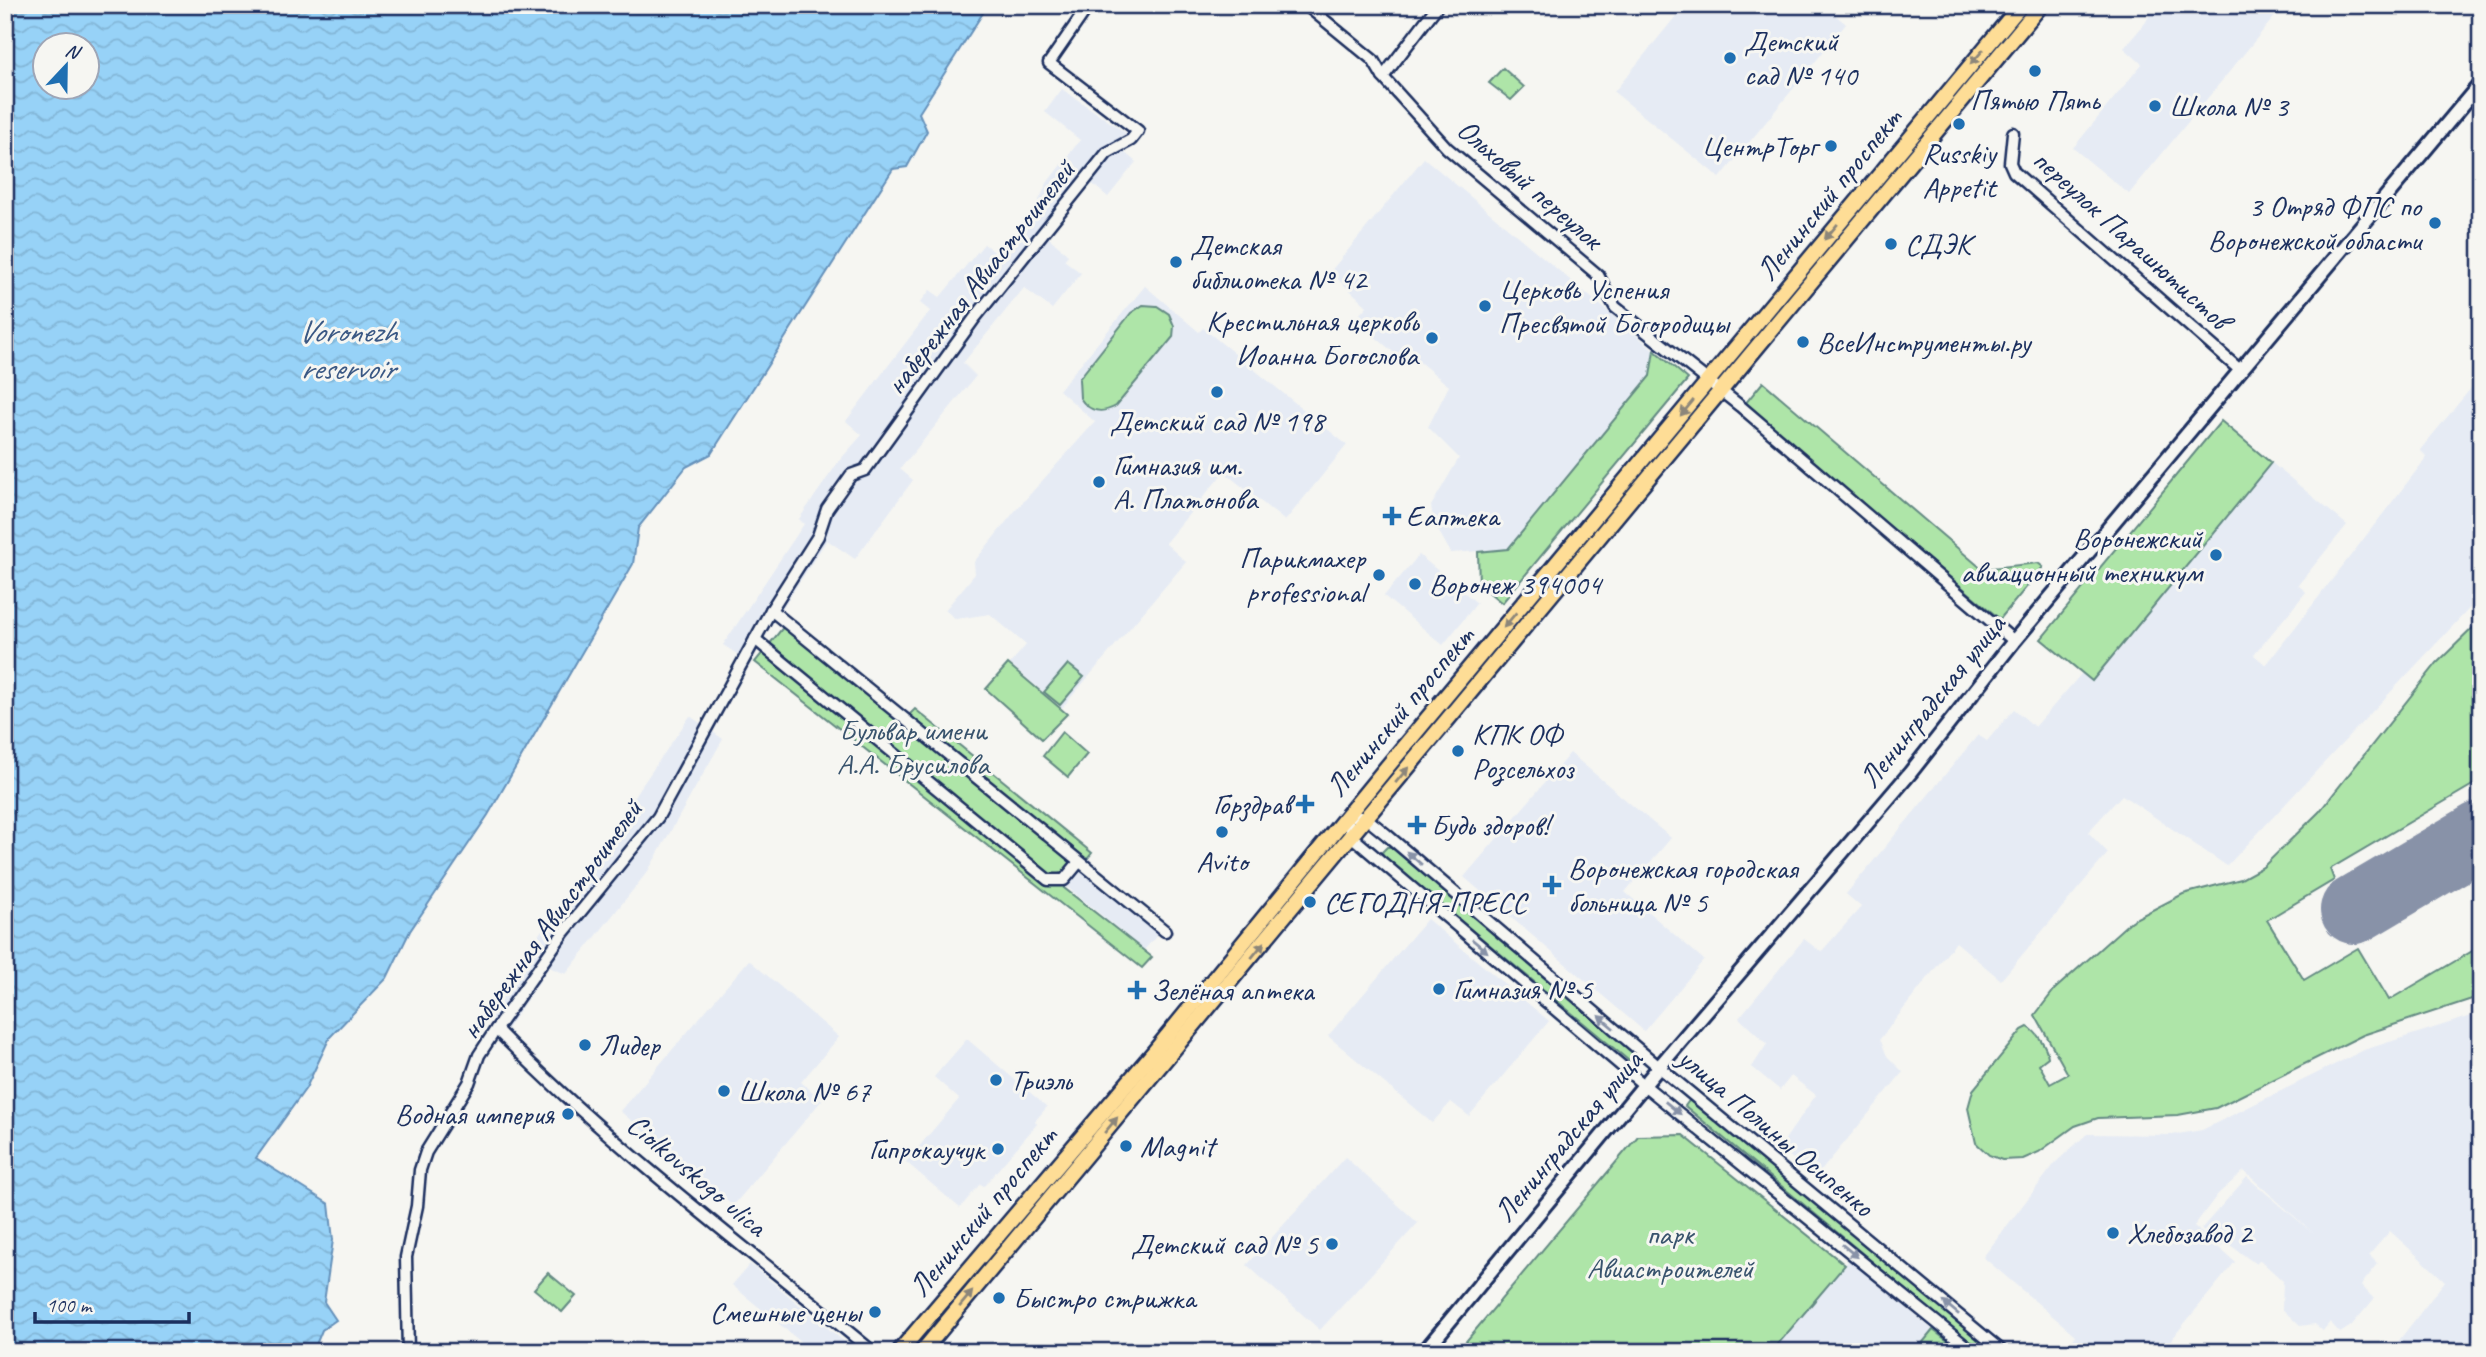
<svg xmlns="http://www.w3.org/2000/svg" width="2486" height="1357" font-family="Caveat,sans-serif">
	<defs>
		<pattern id="water-waves" width="16" height="10" patternUnits="userSpaceOnUse" patternTransform="scale(1.75)"><rect width="16" height="10" fill="#97d2f7"/><path d="M0 5q4-4 8 0t8 0" fill="none" stroke="#82b5d6"/></pattern>
	</defs>
	<rect width="100%" height="100%" fill="#f6f6f2"/>
	<filter id="ink" filterUnits="userSpaceOnUse"><feTurbulence type="fractalNoise" baseFrequency=".0143" numOctaves="2"/><feDisplacementMap in="SourceGraphic" scale="14" xChannelSelector="R" yChannelSelector="G"/><feConvolveMatrix kernelMatrix="1 2 1 2 8 2 1 2 1" color-interpolation-filters="sRGB"/></filter>
	<g filter="url(#ink)">
		<g fill="#e6ebf4">
			<polygon points="1685,5 1823,5 1846,24 1720,178 1614,92"/>
			<polygon points="2153,5 2284,5 2129,194 2073,148 2142,64 2124,48 2146,22"/>
			<polygon points="1062,89 1126,133 1117,146 1136,162 1108,197 1090,182 1046,235 1068,255 1064,260 1081,273 1052,309 1024,288 963,363 976,376 900,469 913,480 855,559 827,540 748,661 723,645 804,524 799,519 839,461 862,435 846,421 930,311 920,303 930,290 940,297 984,244 1001,257 1027,226 1047,183 1080,140 1045,112"/>
			<polygon points="1424,158 1654,350 1650,376 1508,549 1451,553 1434,523 1431,506 1459,458 1428,427 1449,386 1416,359 1405,362 1360,324 1364,319 1360,314 1367,306 1330,272"/>
			<polygon points="1145,286 1199,332 1203,328 1347,445 1285,521 1224,472 1165,543 1186,562 1062,708 1010,664 1026,645 990,614 956,619 945,610 975,574 974,562 1015,511 1095,422 1059,390"/>
			<polygon points="2481,376 2481,596 2227,866 2122,795 2088,832 2108,853 2001,980 1956,942 1880,1039 1887,1056 1903,1072 1816,1177 1779,1148 1816,1095 1791,1076 1780,1090 1752,1067 1767,1044 1739,1018 1804,939 1821,952 1861,907 1846,894 1978,735 1987,741 2014,709 2035,727 2082,673 2041,639 2221,421 2347,525 2298,585 2306,592 2254,655 2266,665 2427,457 2420,450"/>
			<polygon points="1419,555 1477,603 1443,645 1384,596"/>
			<polygon points="690,716 723,739 648,871 566,974 549,967 505,1032 484,1014"/>
			<polygon points="1570,753 1671,838 1625,892 1704,960 1644,1031 1464,877"/>
			<polygon points="1081,869 1160,932 1144,950 1067,887"/>
			<polygon points="1427,919 1549,1021 1469,1116 1451,1102 1432,1123 1328,1036"/>
			<polygon points="749,960 839,1037 801,1082 822,1100 733,1206 620,1111"/>
			<polygon points="2481,1013 2481,1352 2390,1352 2445,1281 2390,1231 2369,1255 2378,1264 2361,1285 2374,1299 2351,1326 2340,1333 2330,1322 2323,1331 2315,1324 2300,1326 2282,1309 2283,1281 2260,1260 2256,1264 2226,1242 2221,1247 2201,1229 2247,1177 2314,1234 2244,1171 2218,1194 2194,1226 2235,1262 2161,1352 2068,1352 2075,1335 1983,1257 2056,1162 2087,1134 2172,1135 2202,1130 2364,1050"/>
			<polygon points="967,1039 1047,1107 1035,1121 1037,1124 984,1186 980,1184 960,1208 906,1162 959,1099 934,1077"/>
			<polygon points="1345,1157 1418,1223 1320,1330 1247,1265"/>
			<polygon points="1849,1260 1933,1330 1915,1352 1787,1352 1778,1344"/>
			<polygon points="750,1264 853,1349 851,1352 813,1352 732,1285"/>
		</g>
		<g fill="#aee5a8" stroke="#648a83" stroke-width="2">
			<polygon points="1503,68 1524,87 1511,100 1489,83"/>
			<path d="M1143,305L1157,306L1169,314L1174,326L1173,337L1116,406C1102,414 1089,412 1080,398L1079,379L1131,313Z"/>
			<polygon points="1654,350 1688,379 1502,603 1479,584 1478,552 1508,549 1650,376"/>
			<polygon points="1763,382 1982,569 2038,563 2043,567 2000,619 1744,405"/>
			<polygon points="2221,421 2271,463 2092,681 2041,639"/>
			<polygon points="789,620 907,717 915,709 1092,853 1064,888 1152,957 1142,968 755,662"/>
			<path d="M2481,620V780L2330,869L2334,880L2267,920L2304,980L2358,948L2389,1000L2481,946V996L2363,1035L2216,1108L2178,1115L2098,1118L2075,1126L2039,1152L2023,1159L2002,1160L1989,1155L1976,1143L1968,1108L1973,1090L2022,1030L2028,1027C2037,1032 2047,1047 2048,1057L2039,1064L2050,1084L2068,1074L2035,1015L2055,989L2131,921L2183,894L2241,879L2263,867L2319,812L2437,663Z"/>
			<polygon points="1008,664 1067,714 1042,739 986,689"/>
			<polygon points="1068,664 1084,677 1060,705 1044,692"/>
			<polygon points="1062,732 1087,754 1068,777 1043,756"/>
			<polygon points="1387,847 1391,847 1641,1056 1638,1065 1634,1065 1384,857 1382,852"/>
			<polygon points="1691,1098 1997,1352 1981,1352 1685,1106"/>
			<polygon points="1683,1135 1845,1265 1778,1344 1787,1352 1457,1352 1638,1136"/>
			<polygon points="548,1273 576,1296 562,1312 534,1289"/>
			<polygon points="1933,1330 1961,1351 1915,1352"/>
		</g>
		<path fill="url(#water-waves)" stroke="#6591ba" stroke-width="2" fill-rule="evenodd" d="M5,5H988L919,113L927,131L907,167L893,169L711,454L686,467L638,528L633,564L488,815L410,931L387,978L330,1037L306,1088L256,1158L329,1204L333,1240L324,1302L336,1320L322,1330L313,1352H5ZM46,46H88V88H46Z"/>
		<g fill="none" stroke-linecap="round" stroke-linejoin="round">
			<polyline stroke="#8892a8" stroke-width="68" points="2354,910 2481,835"/>
			<g stroke="#1b2f5e" stroke-width="15">
				<g id="minor">
					<polyline points="1306,5 1373,60 1383,77 1447,148 1598,275 1615,307 1740,406 2014,641"/>
					<polyline points="1383,77 1438,5"/>
					<polyline points="2013,133 2010,163 2014,172 2241,371"/>
					<polyline points="771,610 1165,931"/>
					<polyline points="755,639 1048,880 1064,880 1079,862"/>
					<path d="M496,1029C611,1147 746,1247 873,1352"/>
					<polyline points="408,1352 406,1257 417,1206 420,1170 426,1152 469,1083 479,1055 496,1029 564,932 658,817 771,610 818,536 827,509 851,475 865,470 974,319 1107,153 1131,140 1138,131 1049,63 1089,5"/>
					<polyline points="1973,1352 1644,1085 1351,836 1347,815 1366,818 1387,835 1659,1067 2003,1352"/>
				</g>
			</g>
			<g stroke="#1b2f5e" stroke-width="18">
				<polyline id="secondary" points="1424,1352 1659,1067 1910,773 2014,641 2481,83"/>
			</g>
			<g stroke="#1b2f5e" stroke-width="19">
				<g id="primary">
					<polyline points="899,1352 1155,1051 1387,767 2021,5"/>
					<polyline points="922,1352 2041,5"/>
				</g>
			</g>
			<use href="#minor" stroke="#f6f6f2" stroke-width="10"/>
			<use href="#secondary" stroke="#f6f6f2" stroke-width="12"/>
			<use href="#primary" stroke="#fedd96" stroke-width="14"/>
			<polyline stroke="#1b2f5e" stroke-width="3.5" points="2479,1341 2481,1342"/>
		</g>
		<defs><path id="oneway-solid" d="M-6-.8H1V-3.2L6.5 0L1 3.2V.8H-6Z" transform="scale(1.75)"/></defs>
		<g fill="#8c867a">
			<use href="#oneway-solid" transform="translate(1977 57) rotate(131)"/>
			<use href="#oneway-solid" transform="translate(1831 232) rotate(130)"/>
			<use href="#oneway-solid" transform="translate(1687 408) rotate(130)"/>
			<use href="#oneway-solid" transform="translate(1510 620) rotate(130)"/>
			<use href="#oneway-solid" transform="translate(1402 775) rotate(-50)"/>
			<use href="#oneway-solid" transform="translate(1258 950) rotate(-51)"/>
			<use href="#oneway-solid" transform="translate(1111 1125) rotate(-50)"/>
			<use href="#oneway-solid" transform="translate(966 1299) rotate(-50)"/>
		</g>
		<g fill="#8892a8">
			<use href="#oneway-solid" transform="translate(1414 858) rotate(-139)"/>
			<use href="#oneway-solid" transform="translate(1480 946) rotate(40)"/>
			<use href="#oneway-solid" transform="translate(1606 1022) rotate(-140)"/>
			<use href="#oneway-solid" transform="translate(1673 1108) rotate(39)"/>
			<use href="#oneway-solid" transform="translate(1850 1251) rotate(39)"/>
			<use href="#oneway-solid" transform="translate(1951 1308) rotate(-140)"/>
		</g>
	</g>
	<g fill="#1f6fb2" stroke="#f6f6f2" stroke-width="2.5">
		<circle cx="1730" cy="58" r="7"/>
		<circle cx="2035" cy="71" r="7"/>
		<circle cx="2155" cy="106" r="7"/>
		<circle cx="1959" cy="124" r="7"/>
		<circle cx="1831" cy="146" r="7"/>
		<circle cx="2435" cy="223" r="7"/>
		<circle cx="1891" cy="244" r="7"/>
		<circle cx="1176" cy="262" r="7"/>
		<circle cx="1485" cy="306" r="7"/>
		<circle cx="1432" cy="338" r="7"/>
		<circle cx="1803" cy="342" r="7"/>
		<circle cx="1217" cy="392" r="7"/>
		<circle cx="1099" cy="482" r="7"/>
		<path d="M1388.5 505.5h7v7h7v7h-7v7h-7v-7h-7v-7h7z"/>
		<circle cx="2216" cy="555" r="7"/>
		<circle cx="1379" cy="575" r="7"/>
		<circle cx="1415" cy="584" r="7"/>
		<circle cx="1458" cy="751" r="7"/>
		<path d="M1301.5 793.5h7v7h7v7h-7v7h-7v-7h-7v-7h7z"/>
		<path d="M1413.5 814.5h7v7h7v7h-7v7h-7v-7h-7v-7h7z"/>
		<circle cx="1222" cy="832" r="7"/>
		<path d="M1548.5 874.5h7v7h7v7h-7v7h-7v-7h-7v-7h7z"/>
		<circle cx="1310" cy="902" r="7"/>
		<circle cx="1439" cy="989" r="7"/>
		<path d="M1133.5 979.5h7v7h7v7h-7v7h-7v-7h-7v-7h7z"/>
		<circle cx="585" cy="1045" r="7"/>
		<circle cx="996" cy="1080" r="7"/>
		<circle cx="724" cy="1091" r="7"/>
		<circle cx="568" cy="1114" r="7"/>
		<circle cx="1126" cy="1146" r="7"/>
		<circle cx="998" cy="1149" r="7"/>
		<circle cx="2113" cy="1233" r="7"/>
		<circle cx="1332" cy="1244" r="7"/>
		<circle cx="999" cy="1298" r="7"/>
		<circle cx="875" cy="1312" r="7"/>
	</g>
	<g text-anchor="middle" dominant-baseline="central" stroke-width="6" stroke-linejoin="round" paint-order="stroke">
		<g font-size="30" fill="#1b2f5e" stroke="#f6f6f2" text-anchor="start">
			<text x="1744" y="41">Детский<tspan x="1744" dy="34">сад № 140</tspan></text>
			<text x="2035" y="100" text-anchor="middle">Пятью Пять</text>
			<text x="2169" y="106">Школа № 3</text>
			<text x="1817" y="146" text-anchor="end">ЦентрТорг</text>
			<text x="1959" y="153" text-anchor="middle">Russkiy<tspan x="1959" dy="34">Appetit</tspan></text>
			<text x="2421" y="206" text-anchor="end">3 Отряд ФПС по<tspan x="2421" dy="34">Воронежской области</tspan></text>
			<text x="1905" y="244">СДЭК</text>
			<text x="1190" y="245">Детская<tspan x="1190" dy="34">библиотека № 42</tspan></text>
			<text x="1499" y="289">Церковь Успения<tspan x="1499" dy="34">Пресвятой Богородицы</tspan></text>
			<text x="1418" y="321" text-anchor="end">Крестильная церковь<tspan x="1418" dy="34">Иоанна Богослова</tspan></text>
			<text x="1817" y="342">ВсеИнструменты.ру</text>
			<text x="1217" y="421" text-anchor="middle">Детский сад № 198</text>
			<text x="1113" y="465">Гимназия им.<tspan x="1113" dy="34">А. Платонова</tspan></text>
			<text x="1406" y="516">Еаптека</text>
			<text x="2202" y="538" text-anchor="end">Воронежский<tspan x="2202" dy="34">авиационный техникум</tspan></text>
			<text x="1365" y="558" text-anchor="end">Парикмахер<tspan x="1365" dy="34">professional</tspan></text>
			<text x="1429" y="584">Воронеж 394004</text>
			<text x="1472" y="734">КПК ОФ<tspan x="1472" dy="34">Розсельхоз</tspan></text>
			<text x="1291" y="804" text-anchor="end">Горздрав</text>
			<text x="1431" y="825">Будь здоров!</text>
			<text x="1222" y="861" text-anchor="middle">Avito</text>
			<text x="1568" y="868">Воронежская городская<tspan x="1568" dy="34">больница № 5</tspan></text>
			<text x="1324" y="902">СЕГОДНЯ-ПРЕСС</text>
			<text x="1453" y="989">Гимназия № 5</text>
			<text x="1151" y="990">Зелёная аптека</text>
			<text x="599" y="1045">Лидер</text>
			<text x="1010" y="1080">Триэль</text>
			<text x="738" y="1091">Школа № 67</text>
			<text x="554" y="1114" text-anchor="end">Водная империя</text>
			<text x="1140" y="1146">Magnit</text>
			<text x="984" y="1149" text-anchor="end">Гипрокаучук</text>
			<text x="2127" y="1233">Хлебозавод 2</text>
			<text x="1318" y="1244" text-anchor="end">Детский сад № 5</text>
			<text x="1013" y="1298">Быстро стрижка</text>
			<text x="861" y="1312" text-anchor="end">Смешные цены</text>
		</g>
		<g font-size="30" fill="#1b2f5e" stroke="#f6f6f2">
			<text transform="translate(1530 184) rotate(41)">Ольховый переулок</text>
			<text transform="translate(1829 194) rotate(-51)">Ленинский проспект</text>
			<text transform="translate(2131 239) rotate(42)">переулок Парашютистов</text>
			<text transform="translate(980 277) rotate(-52)">набережная Авиастроителей</text>
			<text transform="translate(1932 701) rotate(-51)">Ленинградская улица</text>
			<text transform="translate(1400 711) rotate(-50)">Ленинский проспект</text>
			<text transform="translate(551 919) rotate(-54)">набережная Авиастроителей</text>
			<text transform="translate(1776 1132) rotate(40)">улица Полины Осипенко</text>
			<text transform="translate(1568 1136) rotate(-50)">Ленинградская улица</text>
			<text transform="translate(697 1175) rotate(40)">Ciolkovskogo ulica</text>
			<text transform="translate(983 1211) rotate(-50)">Ленинский проспект</text>
		</g>
		<g font-size="30" fill="#38536d" stroke="#f6f6f2">
			<text x="913" y="730">Бульвар имени<tspan x="913" dy="34">А.А. Брусилова</tspan></text>
			<text x="1670" y="1234">парк<tspan x="1670" dy="34">Авиастроителей</tspan></text>
		</g>
		<g font-size="32" font-style="italic" fill="#3a5884" stroke="#f6f6f2">
			<text x="347" y="331">Voronezh<tspan x="347" dy="37">reservoir</tspan></text>
		</g>
	</g>
	<rect width="2486" height="1357" fill="none" stroke="#f6f6f2" stroke-width="28"/>
	<rect x="14" y="14" width="2458" height="1329" fill="none" stroke="#1b2f5e" stroke-width="2.5" filter="url(#ink)"/>
	<g transform="translate(66 66) rotate(22)"><circle r="33" fill="#f6f6f2" stroke="#9ea6b7" stroke-width="2"/>
	<path d="M0-5L12 26L0 18L-12 26Z" fill="#1f6fb2"/>
	<text y="-10" font-size="19" font-weight="bold" text-anchor="middle" fill="#1b2f5e">N</text>
	</g>
	<path d="M35 1312v10h154v-10" fill="none" stroke="#1b2f5e" stroke-width="3.5"/>
	<text x="46" y="1312" font-size="21" fill="#1b2f5e" stroke="#f6f6f2" stroke-width="5" paint-order="stroke">100 m</text>
</svg>
